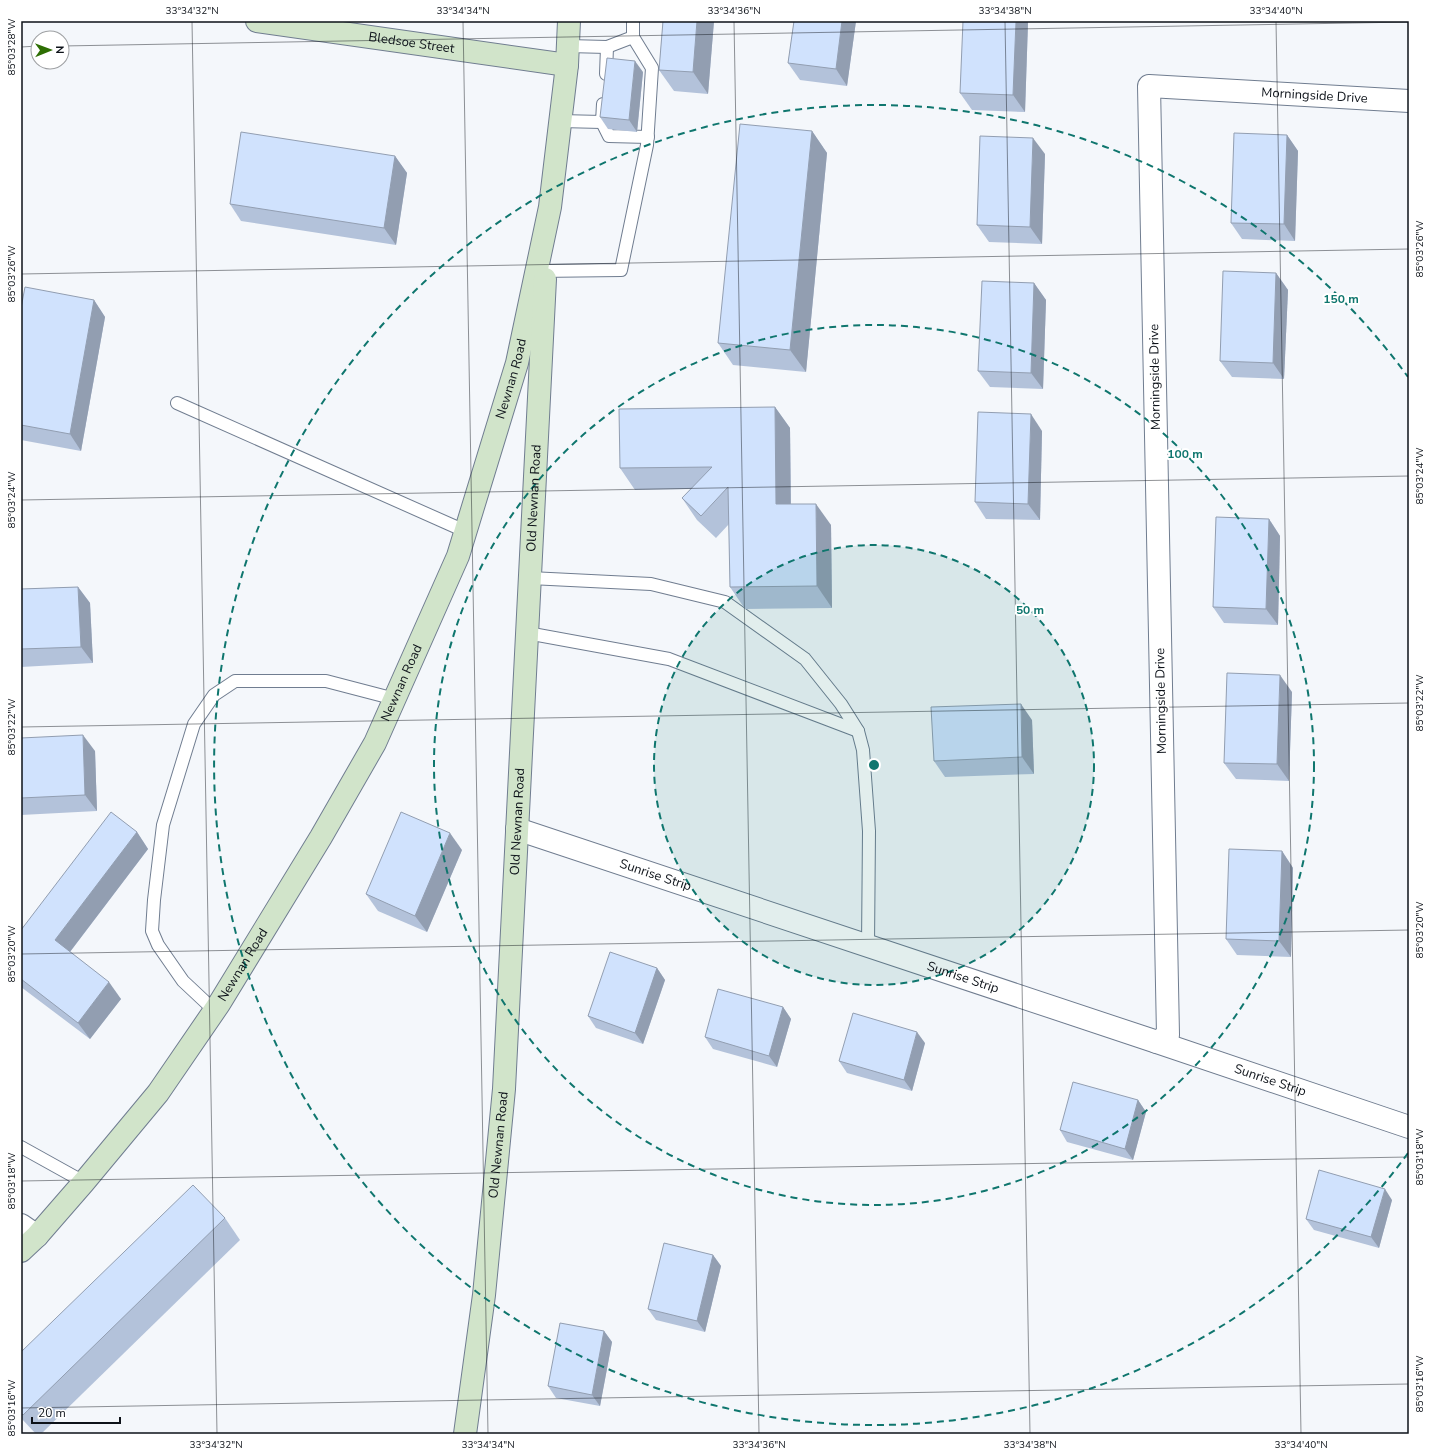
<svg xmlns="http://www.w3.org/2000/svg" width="1430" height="1455" font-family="'Nunito Sans',sans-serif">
	<rect width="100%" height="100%" fill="#f4f7fb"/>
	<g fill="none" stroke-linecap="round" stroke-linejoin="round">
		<g stroke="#707d90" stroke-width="14">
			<g id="lane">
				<polyline points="568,46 607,47 633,37"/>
				<polyline points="606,74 607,47"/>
				<polyline points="560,121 602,122 603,104"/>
				<polyline points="602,122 609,136 648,137"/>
				<polyline points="537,271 621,270 647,145 652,68 633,37 633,21"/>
				<polyline points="177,403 465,531"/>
				<polyline points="530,578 651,584 725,602 805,659 841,704 858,731 863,750 869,831 868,945"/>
				<polyline points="527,633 669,659 858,731"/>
				<polyline points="215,1011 183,981 158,945 152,931 154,900 163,825 194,724 214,695 235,681 326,681 395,699"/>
				<polyline points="21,1147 84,1182"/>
			</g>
		</g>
		<g stroke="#707d90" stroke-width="24">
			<g id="street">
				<path id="s1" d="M517,829L1157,1042L1409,1127"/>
				<path id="s2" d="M1157,1042L1168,1035L1149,86L1409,101"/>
				<polyline points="21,1225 37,1236"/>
			</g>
		</g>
		<g stroke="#707d90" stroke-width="24">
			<g id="secondary">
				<path id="s3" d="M257,21L567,65"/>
				<path id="s4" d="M21,1251L37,1236L84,1182L158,1093L219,1004L321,837L375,743L458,556L517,363L550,207L567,65L569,21"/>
				<path id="s5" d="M465,1434L484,1295L504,1089L545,279"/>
			</g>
		</g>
		<use href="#lane" stroke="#fff" stroke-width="12"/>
		<use href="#street" stroke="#fff" stroke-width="22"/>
		<use href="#secondary" stroke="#d1e4ca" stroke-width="22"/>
	</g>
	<g fill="#b3c2da">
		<polygon points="663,21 714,21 708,94 674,91 659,70"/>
		<polygon points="794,21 856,21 847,86 800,80 788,63"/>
		<polygon points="1028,22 1025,112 972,110 960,93"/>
		<polygon points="643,72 637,132 608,129 600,117"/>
		<polygon points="812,131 827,153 806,372 733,365 718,343"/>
		<polygon points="1287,135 1298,151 1295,241 1242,239 1231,223"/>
		<polygon points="1045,154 1042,244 989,242 977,225"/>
		<polygon points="395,156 407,173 396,245 241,221 230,204"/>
		<polygon points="1276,273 1288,290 1284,379 1232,377 1220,361"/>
		<polygon points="1034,283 1046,300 1043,389 990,387 978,371"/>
		<polygon points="94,300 105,317 81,451 21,440 21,308"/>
		<polygon points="775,407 790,428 791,504 831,525 832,608 745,609 730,587 729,524 716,538 697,520 682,498 691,489 635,490 620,468"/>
		<polygon points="1042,431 1040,520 986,519 975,502"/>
		<polygon points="1269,519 1280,536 1278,625 1224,623 1213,607"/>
		<polygon points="78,587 90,603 93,663 21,667 21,589"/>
		<polygon points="1292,692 1289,781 1236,779 1224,763"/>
		<polygon points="1032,720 1034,774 945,777 934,761"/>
		<polygon points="21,738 95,751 97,811 21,815"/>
		<polygon points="137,832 148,849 70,952 121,999 90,1039 21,987 21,930"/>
		<polygon points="462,850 427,932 378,911 366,894"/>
		<polygon points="1282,851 1293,868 1291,957 1237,955 1226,939"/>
		<polygon points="657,968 665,980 643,1044 596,1028 588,1016"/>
		<polygon points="783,1007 791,1019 777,1067 713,1049 705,1037"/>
		<polygon points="925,1043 912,1091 847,1073 839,1061"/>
		<polygon points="1138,1100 1146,1112 1133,1160 1067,1142 1060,1130"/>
		<polygon points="1392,1200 1379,1248 1314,1230 1306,1219"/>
		<polygon points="225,1218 240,1240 41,1434 36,1434 21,1418 21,1352"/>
		<polygon points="713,1255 721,1266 705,1332 656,1320 648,1309"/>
		<polygon points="604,1331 612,1342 600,1406 556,1398 548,1386"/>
	</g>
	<g fill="#929eb1">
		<polygon points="697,21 714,21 708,94 693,72"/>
		<polygon points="842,21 856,21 847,86 836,69"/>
		<polygon points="1016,21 1028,21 1028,22 1025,112 1013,95"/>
		<polygon points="635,61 643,72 637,132 629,120"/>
		<polygon points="812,131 827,153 806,372 790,350"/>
		<polygon points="1287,135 1298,151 1295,241 1284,224"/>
		<polygon points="1033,138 1045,154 1042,244 1030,227"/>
		<polygon points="395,156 407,173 396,245 384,228"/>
		<polygon points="1276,273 1288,290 1284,379 1273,363"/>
		<polygon points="1034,283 1046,300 1043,389 1031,373"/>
		<polygon points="94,300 105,317 81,451 70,434"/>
		<polygon points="775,407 790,428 791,526 776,504"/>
		<polygon points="1031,414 1042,431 1040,520 1028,504"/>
		<polygon points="816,504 831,525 832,608 817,586"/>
		<polygon points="1269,519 1280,536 1278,625 1266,609"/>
		<polygon points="78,587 90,603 93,663 81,647"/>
		<polygon points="1280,675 1292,692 1289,781 1277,764"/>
		<polygon points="1021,704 1032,720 1034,774 1022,757"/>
		<polygon points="83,735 95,751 97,811 85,795"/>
		<polygon points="137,832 148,849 66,957 55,940"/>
		<polygon points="450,833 462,850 427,932 415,916"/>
		<polygon points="1282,851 1293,868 1291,957 1279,941"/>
		<polygon points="657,968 665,980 643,1044 635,1033"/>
		<polygon points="109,982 121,999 90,1039 78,1023"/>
		<polygon points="783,1007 791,1019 777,1067 769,1056"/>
		<polygon points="917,1032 925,1043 912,1091 904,1080"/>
		<polygon points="1138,1100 1146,1112 1133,1160 1125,1149"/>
		<polygon points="1385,1189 1392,1200 1379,1248 1371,1237"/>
		<polygon points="713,1255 721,1266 705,1332 697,1321"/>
		<polygon points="604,1331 612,1342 600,1406 592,1395"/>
	</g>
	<g fill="#d0e2fd" stroke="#929eb1">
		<polygon points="663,21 697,21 693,72 659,70"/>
		<polygon points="794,21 842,21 836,69 788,63"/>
		<polygon points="963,21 1016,21 1013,95 960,93"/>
		<polygon points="607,58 635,61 629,120 600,117"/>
		<polygon points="740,124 812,131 790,350 718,343"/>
		<polygon points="241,132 395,156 384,228 230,204"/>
		<polygon points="1234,133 1287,135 1284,224 1231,223"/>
		<polygon points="980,136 1033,138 1030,227 977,225"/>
		<polygon points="1223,271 1276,273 1273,363 1220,361"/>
		<polygon points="982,281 1034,283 1031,373 978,371"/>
		<polygon points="25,287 94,300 70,434 21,425 21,308"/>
		<polygon points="775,407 776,504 816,504 817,586 730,587 728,487 701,516 682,498 712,467 620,468 619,409"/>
		<polygon points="978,412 1031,414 1028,504 975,502"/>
		<polygon points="1216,517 1269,519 1266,609 1213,607"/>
		<polygon points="78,587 81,647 21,649 21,589"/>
		<polygon points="1227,673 1280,675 1277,764 1224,763"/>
		<polygon points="1021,704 1022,757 934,761 931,707"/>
		<polygon points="83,735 85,795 21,798 21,738"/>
		<polygon points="111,812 137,832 55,940 109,982 78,1023 21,979 21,930"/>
		<polygon points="401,812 450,833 415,916 366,894"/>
		<polygon points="1229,849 1282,851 1279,941 1226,939"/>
		<polygon points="610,952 657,968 635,1033 588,1016"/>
		<polygon points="718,989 783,1007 769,1056 705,1037"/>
		<polygon points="853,1013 917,1032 904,1080 839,1061"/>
		<polygon points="1073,1082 1138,1100 1125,1149 1060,1130"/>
		<polygon points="1319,1170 1385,1189 1371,1237 1306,1219"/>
		<polygon points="193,1185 225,1218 23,1415 21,1413 21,1352"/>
		<polygon points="664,1243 713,1255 697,1321 648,1309"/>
		<polygon points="560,1323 604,1331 592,1395 548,1386"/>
	</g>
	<path fill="none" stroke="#0d1219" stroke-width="1" stroke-opacity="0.45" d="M192,21L217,1434M463,21L488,1434M734,21L759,1434M1005,21L1030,1434M1276,21L1301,1434M62,46L1409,22M21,47L38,46M21,274L1409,249M21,500L1409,476M21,727L1409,703M21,954L1409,930M21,1181L1409,1157M21,1408L1409,1384"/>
	<circle cx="874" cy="765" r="220" fill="#0f766e" fill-opacity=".12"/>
	<g fill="none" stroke="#0f766e" stroke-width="2" stroke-dasharray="7 5">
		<circle cx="874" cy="765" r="220"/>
		<circle cx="874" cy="765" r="440"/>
		<path d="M1408 1153A660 660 0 1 1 1408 377"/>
	</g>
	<g text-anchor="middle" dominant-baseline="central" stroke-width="4" stroke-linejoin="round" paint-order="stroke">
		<g font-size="13" fill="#0d1219" stroke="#fff">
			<text stroke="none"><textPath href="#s3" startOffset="156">Bledsoe Street</textPath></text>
			<text stroke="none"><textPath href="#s2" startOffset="1128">Morningside Drive</textPath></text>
			<text transform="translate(1155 377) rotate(-91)">Morningside Drive</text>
			<text stroke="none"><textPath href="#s4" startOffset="1011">Newnan Road</textPath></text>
			<text stroke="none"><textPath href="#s5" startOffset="939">Old Newnan Road</textPath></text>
			<text stroke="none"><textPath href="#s4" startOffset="687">Newnan Road</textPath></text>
			<text transform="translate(1161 701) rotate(-91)">Morningside Drive</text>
			<text stroke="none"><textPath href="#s5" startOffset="615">Old Newnan Road</textPath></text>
			<text stroke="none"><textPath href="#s1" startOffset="146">Sunrise Strip</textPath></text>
			<text stroke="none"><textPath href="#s4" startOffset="363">Newnan Road</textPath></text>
			<text stroke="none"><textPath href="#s1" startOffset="470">Sunrise Strip</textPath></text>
			<text stroke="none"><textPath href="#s1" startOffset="794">Sunrise Strip</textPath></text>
			<text stroke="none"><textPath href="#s5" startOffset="291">Old Newnan Road</textPath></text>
		</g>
	</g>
	<circle cx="874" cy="765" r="6" fill="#0f766e" stroke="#fff" stroke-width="2"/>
	<g font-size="12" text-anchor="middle" font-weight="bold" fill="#0f766e" stroke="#fff" stroke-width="4" stroke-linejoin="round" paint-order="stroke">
		<text x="1341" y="303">150 m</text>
		<text x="1185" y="458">100 m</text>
		<text x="1030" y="614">50 m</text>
	</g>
	<rect width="1430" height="1455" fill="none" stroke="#ffffff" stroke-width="44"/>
	<g transform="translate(50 50) rotate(89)"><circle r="19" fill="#ffffff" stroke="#9ea0a3"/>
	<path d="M0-3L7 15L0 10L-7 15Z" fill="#2d6e03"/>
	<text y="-6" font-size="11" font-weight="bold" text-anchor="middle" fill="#0d1219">N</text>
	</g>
	<path d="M32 1417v6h88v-6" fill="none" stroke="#0d1219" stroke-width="2"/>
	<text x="38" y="1417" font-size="12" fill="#0d1219" stroke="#ffffff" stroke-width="3" paint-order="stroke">20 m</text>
	<rect x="22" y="22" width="1386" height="1411" fill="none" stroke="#0d1219" stroke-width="1.5"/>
	<g font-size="10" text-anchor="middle" fill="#0d1219">
		<text x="192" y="14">33°34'32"N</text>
		<text x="463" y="14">33°34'34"N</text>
		<text x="734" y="14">33°34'36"N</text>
		<text x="1005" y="14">33°34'38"N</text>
		<text x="1276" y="14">33°34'40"N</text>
		<text transform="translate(11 47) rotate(-90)" y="4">85°03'28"W</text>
		<text transform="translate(1419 249) rotate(-90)" y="4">85°03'26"W</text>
		<text transform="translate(11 274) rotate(-90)" y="4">85°03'26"W</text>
		<text transform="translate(1419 476) rotate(-90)" y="4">85°03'24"W</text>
		<text transform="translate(11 500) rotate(-90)" y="4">85°03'24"W</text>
		<text transform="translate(1419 703) rotate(-90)" y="4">85°03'22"W</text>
		<text transform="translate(11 727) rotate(-90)" y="4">85°03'22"W</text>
		<text transform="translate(1419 930) rotate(-90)" y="4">85°03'20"W</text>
		<text transform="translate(11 954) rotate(-90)" y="4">85°03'20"W</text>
		<text transform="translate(1419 1157) rotate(-90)" y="4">85°03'18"W</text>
		<text transform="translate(11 1181) rotate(-90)" y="4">85°03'18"W</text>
		<text transform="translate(1419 1384) rotate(-90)" y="4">85°03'16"W</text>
		<text transform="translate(11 1408) rotate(-90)" y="4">85°03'16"W</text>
		<text x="216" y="1448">33°34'32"N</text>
		<text x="488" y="1448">33°34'34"N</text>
		<text x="759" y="1448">33°34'36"N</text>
		<text x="1030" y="1448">33°34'38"N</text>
		<text x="1301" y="1448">33°34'40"N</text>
	</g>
</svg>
